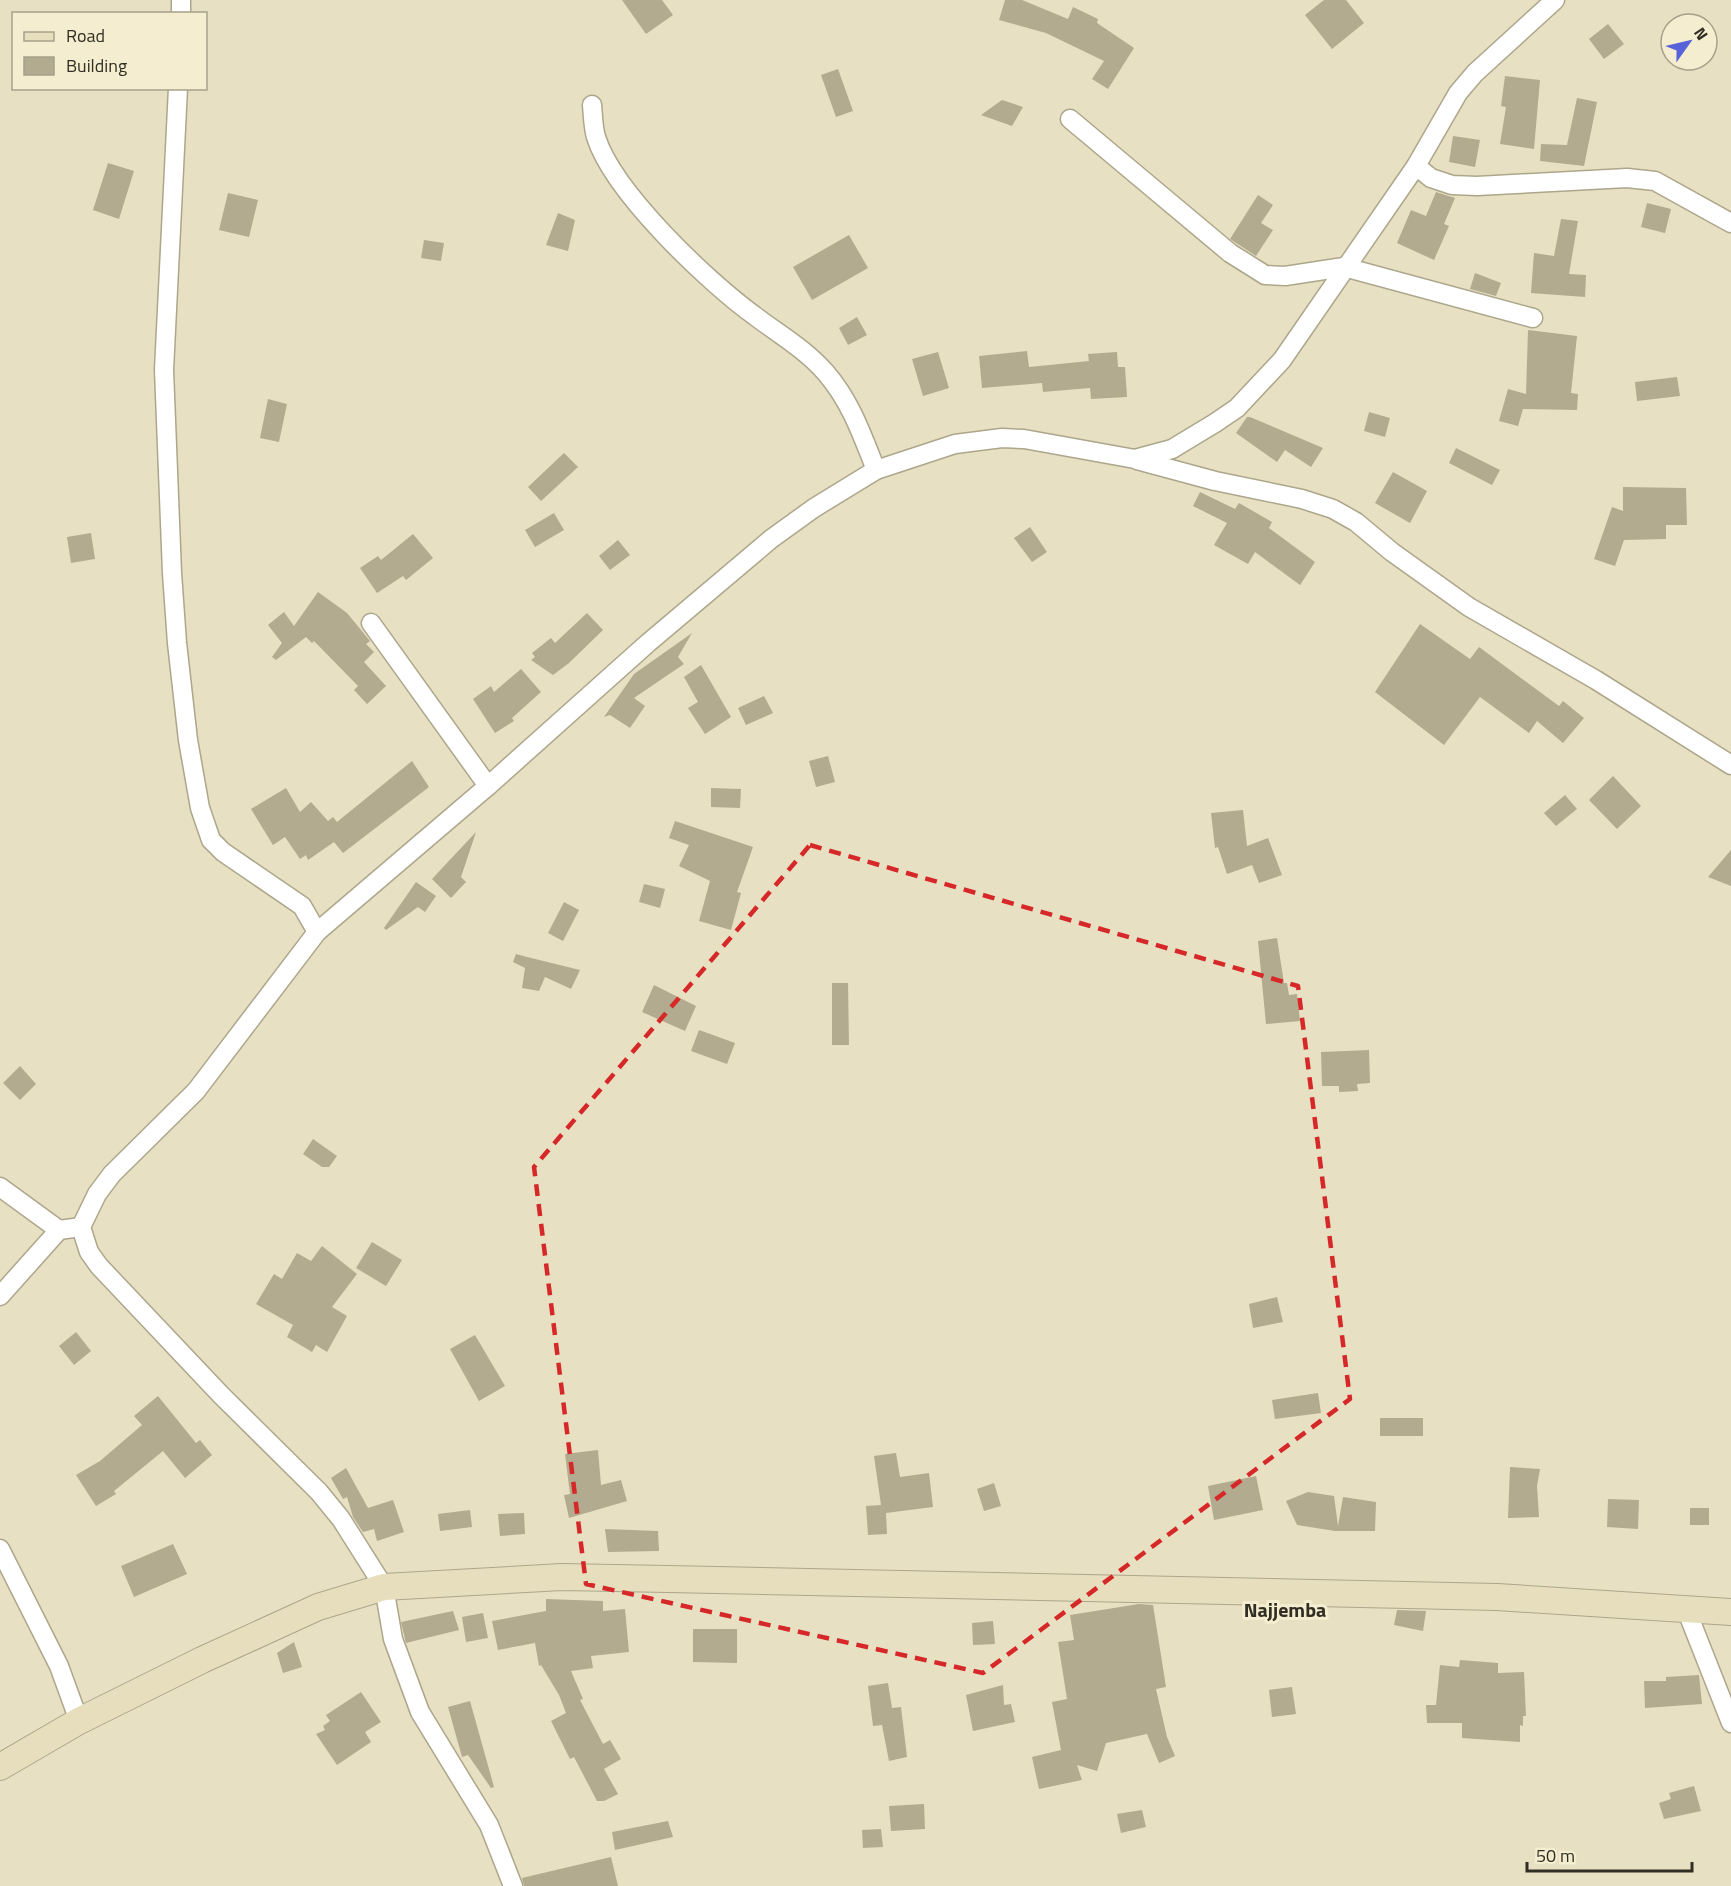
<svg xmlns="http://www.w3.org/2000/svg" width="1731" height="1886" font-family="'Titillium Web',sans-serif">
	<rect width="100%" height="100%" fill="#e7e0c3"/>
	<g fill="#b2ab8f">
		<polygon points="622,0 662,0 673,15 646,34"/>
		<polygon points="1005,0 1022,0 1068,19 1073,7 1098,19 1097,23 1134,48 1108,89 1092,79 1104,61 1046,33 999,20"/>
		<polygon points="1324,0 1346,0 1364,23 1332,49 1305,15"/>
		<polygon points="1608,24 1624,44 1604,59 1589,39"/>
		<polygon points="838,69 853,111 836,117 821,75"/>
		<polygon points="1505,76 1540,80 1534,149 1500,144 1506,107 1501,106"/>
		<polygon points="1577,98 1597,102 1584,166 1540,161 1541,144 1567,145"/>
		<polygon points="1002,100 1023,107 1012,126 981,115"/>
		<polygon points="1453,136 1480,140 1475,167 1449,162"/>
		<polygon points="108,163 134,171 119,219 93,210"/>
		<polygon points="1436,192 1455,198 1444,224 1449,226 1434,260 1397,243 1411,210 1426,216"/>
		<polygon points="228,193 258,200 249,237 219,230"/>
		<polygon points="1258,195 1273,205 1261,223 1273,230 1256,256 1230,239"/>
		<polygon points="1647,203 1671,209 1665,233 1641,227"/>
		<polygon points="558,213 575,220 568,251 546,245"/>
		<polygon points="1561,219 1578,221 1569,274 1586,275 1585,297 1531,293 1534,253 1554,256"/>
		<polygon points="849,235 868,268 812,300 793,267"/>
		<polygon points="424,240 444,243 441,261 421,258"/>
		<polygon points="1475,273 1501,283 1496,296 1470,289"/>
		<polygon points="857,317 867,335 848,345 839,328"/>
		<polygon points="1528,330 1577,336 1571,393 1578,394 1577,410 1523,409 1518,426 1499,421 1508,389 1526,394"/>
		<polygon points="1027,351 1029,367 1089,361 1088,354 1117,352 1118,367 1125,367 1127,397 1091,399 1090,388 1043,392 1042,383 982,388 979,356"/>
		<polygon points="938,352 949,388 923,396 912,359"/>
		<polygon points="1677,377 1680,396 1637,401 1635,382"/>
		<polygon points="268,399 287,404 279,442 260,438"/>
		<polygon points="1369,412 1390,418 1385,437 1364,431"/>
		<polygon points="1247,417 1250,417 1323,448 1311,467 1285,450 1277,462 1236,433"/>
		<polygon points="1456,448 1500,470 1492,485 1449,463"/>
		<polygon points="564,453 578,467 541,501 528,487"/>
		<polygon points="1393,472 1427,491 1410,523 1375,503"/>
		<polygon points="1623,487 1686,488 1687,525 1666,525 1666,539 1624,540 1615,566 1594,559 1612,507 1623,511"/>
		<polygon points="1200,492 1235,509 1239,503 1272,522 1269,528 1315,562 1300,585 1255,552 1248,564 1214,545 1227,523 1193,506"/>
		<polygon points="554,513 564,530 535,547 525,530"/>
		<polygon points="1030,527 1047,552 1032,562 1014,538"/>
		<polygon points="91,533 95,559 71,563 67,537"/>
		<polygon points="413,534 433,558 406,580 403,576 377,593 360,568 378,556 381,560"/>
		<polygon points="618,540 630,555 610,570 599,556"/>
		<polygon points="318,592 347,613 370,641 366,644 374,652 364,662 386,686 367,704 354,690 358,686 314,641 312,643 306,637 276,660 272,657 282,643 268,625 284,612 294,626"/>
		<polygon points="587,613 603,630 569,663 553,675 531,660 535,657 532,653 551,638 555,643"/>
		<polygon points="1420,624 1470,659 1479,647 1559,706 1563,701 1584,718 1563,743 1537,721 1529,733 1480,697 1444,745 1375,692"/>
		<polygon points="692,633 678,657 684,664 634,698 645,706 630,728 610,715 604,717 634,674"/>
		<polygon points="701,665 731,717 705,734 688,708 698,702 684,677"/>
		<polygon points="521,669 541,692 512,718 514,721 495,733 473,699 491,686 494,692"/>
		<polygon points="764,696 773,713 746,725 738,708"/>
		<polygon points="828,756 835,782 816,787 809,761"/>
		<polygon points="412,761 429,787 343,853 334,842 308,860 306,855 300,859 285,837 273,845 251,809 286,788 300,812 311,802 328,821 333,817 337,822"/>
		<polygon points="1613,776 1641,806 1617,829 1589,800"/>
		<polygon points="711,788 741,789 740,808 711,807"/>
		<polygon points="1565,795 1577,809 1556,826 1544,813"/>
		<polygon points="1243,810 1247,846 1268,838 1282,875 1259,883 1252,865 1227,874 1218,847 1215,848 1211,813"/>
		<polygon points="675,821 753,847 737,892 741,893 731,930 699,921 710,881 679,866 689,845 669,838"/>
		<polygon points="476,832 461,877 466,882 451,898 432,879"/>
		<polygon points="1731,850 1731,886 1708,877"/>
		<polygon points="416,882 436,896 425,912 418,907 386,930 384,928"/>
		<polygon points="644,884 665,889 660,908 639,902"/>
		<polygon points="564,902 579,910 563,941 548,933"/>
		<polygon points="1277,938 1284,983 1287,983 1289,995 1297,994 1300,1021 1266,1024 1258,941"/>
		<polygon points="516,954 527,957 580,970 571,989 545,977 539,991 522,988 525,968 513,962"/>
		<polygon points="832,983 848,983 849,1045 832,1045"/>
		<polygon points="654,985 696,1006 685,1031 642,1012"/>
		<polygon points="699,1030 735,1043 727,1064 691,1051"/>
		<polygon points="1369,1050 1370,1083 1357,1084 1358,1091 1339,1092 1339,1086 1322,1086 1321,1052"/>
		<polygon points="20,1066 36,1084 20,1100 3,1083"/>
		<polygon points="313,1139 337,1156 329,1167 322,1167 303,1154"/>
		<polygon points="372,1242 402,1260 386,1286 356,1268"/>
		<polygon points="322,1246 357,1274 332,1307 347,1316 327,1352 316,1345 312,1352 287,1337 293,1325 256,1304 274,1274 282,1279 297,1253 311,1261"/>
		<polygon points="1277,1297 1283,1322 1253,1328 1249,1304"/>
		<polygon points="76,1332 91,1351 74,1365 59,1346"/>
		<polygon points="475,1335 505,1386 479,1401 450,1349"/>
		<polygon points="1318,1393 1321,1413 1275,1419 1272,1400"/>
		<polygon points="158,1396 196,1443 200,1440 212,1455 185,1478 163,1451 114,1491 116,1494 96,1506 76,1475 100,1461 142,1425 134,1416"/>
		<rect x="1380" y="1418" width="43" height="18"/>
		<polygon points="598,1450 601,1485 621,1480 627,1501 569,1518 564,1495 570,1494 565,1454"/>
		<polygon points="896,1453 900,1477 929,1473 933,1507 886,1513 887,1534 868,1535 866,1506 881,1505 874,1456"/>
		<polygon points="1510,1467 1540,1469 1537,1486 1539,1517 1508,1518"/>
		<polygon points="346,1468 368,1508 393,1500 404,1532 377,1541 374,1529 363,1532 353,1517 347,1497 343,1499 331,1478"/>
		<polygon points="1256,1476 1263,1510 1214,1520 1208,1486"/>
		<polygon points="994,1483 1001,1506 984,1511 977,1489"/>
		<polygon points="1308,1492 1334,1496 1338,1526 1343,1497 1376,1502 1375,1531 1335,1531 1297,1525 1286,1501"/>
		<polygon points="1608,1499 1639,1500 1638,1529 1607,1527"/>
		<rect x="1690" y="1508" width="19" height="17"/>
		<polygon points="470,1510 472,1527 440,1531 438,1514"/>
		<polygon points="524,1513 525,1534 500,1536 498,1514"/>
		<polygon points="605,1529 658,1531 659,1551 608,1552"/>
		<polygon points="173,1544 187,1574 134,1597 121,1566"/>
		<polygon points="546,1599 603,1601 603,1611 625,1609 629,1652 591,1656 593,1668 571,1671 583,1699 580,1700 603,1744 610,1740 621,1759 604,1769 618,1794 604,1801 597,1801 574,1757 570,1759 551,1721 566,1713 559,1695 541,1665 539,1666 535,1643 498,1650 492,1621 546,1611"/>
		<polygon points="1139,1604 1153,1605 1166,1687 1156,1689 1167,1737 1175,1756 1159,1763 1147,1734 1106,1743 1097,1771 1077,1765 1082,1780 1039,1789 1032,1757 1061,1750 1052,1702 1067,1699 1058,1642 1074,1640 1070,1615"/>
		<polygon points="1397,1610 1426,1611 1423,1631 1394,1625"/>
		<polygon points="453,1611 459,1630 406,1643 401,1622"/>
		<polygon points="483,1613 488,1638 466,1642 462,1617"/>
		<polygon points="993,1621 995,1644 973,1645 972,1623"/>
		<polygon points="693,1629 737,1629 737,1663 693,1662"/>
		<polygon points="294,1642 302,1667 283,1673 277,1653"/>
		<polygon points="1460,1660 1498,1663 1498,1673 1524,1672 1526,1716 1523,1716 1523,1726 1520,1725 1520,1742 1462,1738 1462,1723 1427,1723 1426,1705 1436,1705 1440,1665 1459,1667"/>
		<polygon points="1699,1675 1702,1704 1645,1708 1644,1681 1666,1681 1666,1677"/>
		<polygon points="888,1683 892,1708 901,1707 907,1757 889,1761 882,1725 873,1726 868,1686"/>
		<polygon points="1003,1685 1004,1705 1011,1704 1015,1722 973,1731 966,1695"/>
		<polygon points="1292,1687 1296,1714 1272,1717 1269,1690"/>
		<polygon points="361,1692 381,1722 365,1732 371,1742 337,1765 316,1734 325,1730 323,1726 330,1721 326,1715"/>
		<polygon points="470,1701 494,1787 491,1788 468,1755 462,1757 448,1707"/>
		<polygon points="1694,1786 1701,1811 1664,1819 1659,1803 1671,1799 1669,1793"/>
		<polygon points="924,1804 925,1829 891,1831 889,1806"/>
		<polygon points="1142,1810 1146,1827 1121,1833 1117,1814"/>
		<polygon points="668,1821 673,1837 615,1850 612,1832"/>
		<polygon points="881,1829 883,1847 863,1848 862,1830"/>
		<polygon points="611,1857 618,1886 524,1886 522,1878"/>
	</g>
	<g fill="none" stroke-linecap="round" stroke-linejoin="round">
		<g stroke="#ada68b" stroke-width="21">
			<g id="street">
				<polyline points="181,14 181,0"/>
				<polyline points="178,88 164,370 172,573 177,643 188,740 200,808 211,840 223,852 302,906 317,932"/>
				<path d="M592,105C593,115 593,127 596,137C613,192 708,282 755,316C780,335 805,349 826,373C851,402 862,435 876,470"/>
				<polyline points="1070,119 1230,253 1265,275 1285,276 1344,267 1533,318"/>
				<polyline points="1416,166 1431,178 1452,185 1477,186 1627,178 1655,181 1731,223"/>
				<polyline points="1137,460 1215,481 1302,499 1333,509 1356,522 1392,552 1469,607 1596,680 1731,765"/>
				<polyline points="371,623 488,786"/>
				<polyline points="0,1187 59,1230"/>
				<polyline points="0,1296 59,1230 81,1227"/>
				<polyline points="0,1549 59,1666 79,1721"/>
				<polyline points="1686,1609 1731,1723"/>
				<polyline points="513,1886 489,1825 420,1712 393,1639 384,1587 341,1519 319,1492 221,1395 99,1266 89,1252 81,1227 97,1194 112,1174 196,1091 317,932 488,786 648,643 771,539 814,508 876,470 955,444 1002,438 1024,439 1135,459 1172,449 1215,423 1237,408 1282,360 1416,166 1458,93 1475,73 1555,0"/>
			</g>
		</g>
		<g stroke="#ada68b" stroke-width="28">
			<polyline id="secondary" points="0,1767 79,1721 202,1660 318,1607 384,1587 562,1577 668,1579 1497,1597 1731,1612"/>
		</g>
		<use href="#street" stroke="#fff" stroke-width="18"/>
		<use href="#secondary" stroke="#e6debc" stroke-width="26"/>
	</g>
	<path fill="none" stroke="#d62828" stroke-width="4.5" stroke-dasharray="12 8" stroke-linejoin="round" d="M810,845L1298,986L1350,1399L983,1673L586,1584L534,1167Z"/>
	<g text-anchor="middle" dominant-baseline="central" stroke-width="6" stroke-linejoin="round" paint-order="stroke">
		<g font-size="20" font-weight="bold" fill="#312e23" stroke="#f5edd0">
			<text x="1285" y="1609">Najjemba</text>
		</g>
	</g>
	<rect x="12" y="12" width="195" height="78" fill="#f5edd0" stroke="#a7a18b" stroke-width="1.5"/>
	<rect x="24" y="32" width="30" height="9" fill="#e6debc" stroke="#a7a18b" stroke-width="1.5"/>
	<text x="66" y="42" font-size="18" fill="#312e23">Road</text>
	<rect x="24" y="57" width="30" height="18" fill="#b2ab8f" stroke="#a7a18b" stroke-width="1.5"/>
	<text x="66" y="72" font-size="18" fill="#312e23">Building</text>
	<g transform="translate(1689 42) rotate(56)"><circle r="28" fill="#f5edd0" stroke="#a7a18b" stroke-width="1.5"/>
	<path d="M0-4.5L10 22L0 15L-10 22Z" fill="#5863da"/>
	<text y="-9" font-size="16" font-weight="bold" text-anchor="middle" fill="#312e23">N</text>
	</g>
	<path d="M1527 1862v9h165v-9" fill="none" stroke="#312e23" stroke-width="3"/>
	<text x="1536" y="1862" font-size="18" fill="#312e23" stroke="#f5edd0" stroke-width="4.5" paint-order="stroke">50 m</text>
</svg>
